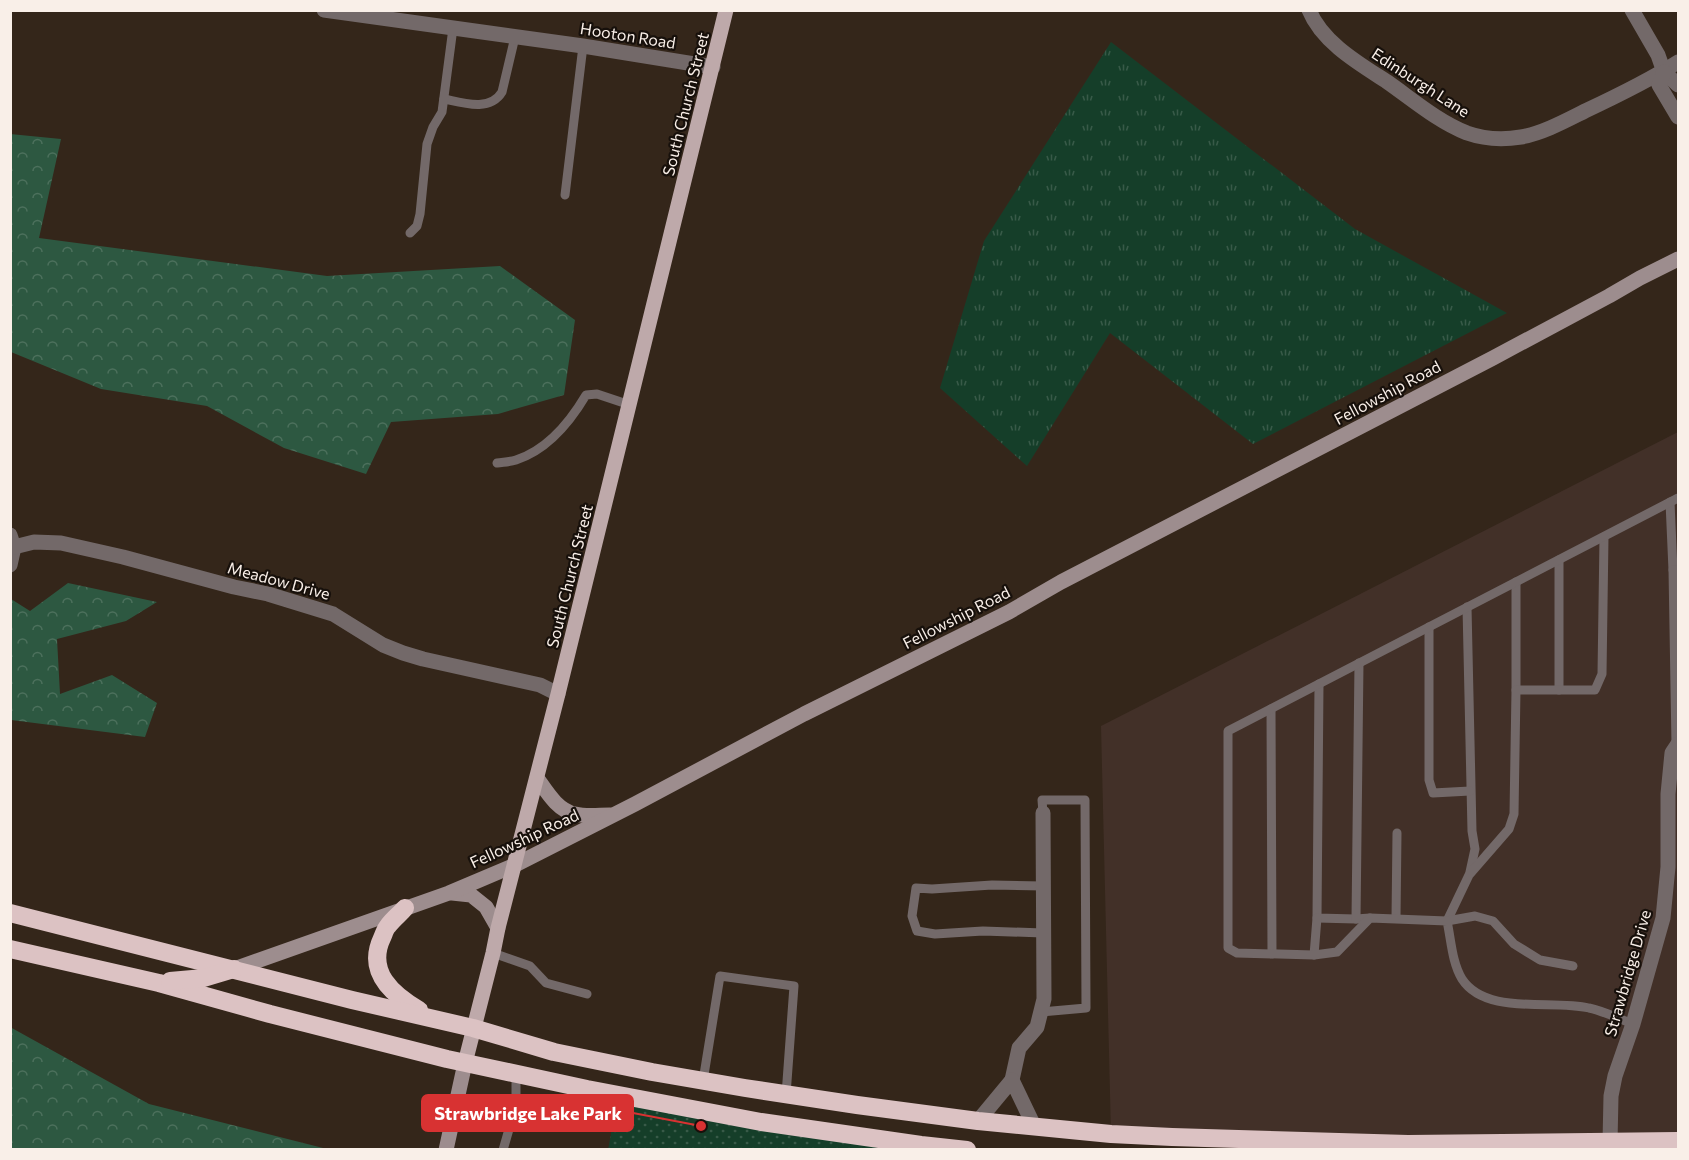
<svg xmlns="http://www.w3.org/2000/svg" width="1689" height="1160" font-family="Commissioner,sans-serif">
	<defs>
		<pattern id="grass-tufts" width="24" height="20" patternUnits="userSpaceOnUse" patternTransform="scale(1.5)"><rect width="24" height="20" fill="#153e29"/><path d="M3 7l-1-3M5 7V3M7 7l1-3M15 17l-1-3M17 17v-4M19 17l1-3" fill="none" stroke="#385a48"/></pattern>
		<pattern id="forest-crowns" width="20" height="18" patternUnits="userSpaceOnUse" patternTransform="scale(1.5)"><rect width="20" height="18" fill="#2d5841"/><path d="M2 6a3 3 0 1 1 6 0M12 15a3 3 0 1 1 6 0" fill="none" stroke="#4c705c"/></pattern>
		<pattern id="park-dots" width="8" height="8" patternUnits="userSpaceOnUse" patternTransform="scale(1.5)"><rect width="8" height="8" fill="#153e29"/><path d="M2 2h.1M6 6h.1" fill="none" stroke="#385a48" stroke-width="1.8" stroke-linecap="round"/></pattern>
	</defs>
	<rect width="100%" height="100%" fill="#34261a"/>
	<polygon fill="#423028" points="1678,432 1678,1141 1111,1134 1101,726"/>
	<polygon fill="url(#grass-tufts)" points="1111,42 1355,229 1507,313 1253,444 1110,333 1027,466 940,388 984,241"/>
	<g fill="url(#forest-crowns)">
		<polygon points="10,134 61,139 39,238 327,276 500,266 575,320 564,395 498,414 391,422 366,474 284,448 207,406 101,389 11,352"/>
		<polygon points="68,583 157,602 126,621 57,639 60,694 112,675 157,703 145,737 11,720 11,599 30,611"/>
		<polygon points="10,1027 149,1104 327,1149 11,1149"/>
	</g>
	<polygon fill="url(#park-dots)" points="618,1095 967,1150 608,1150"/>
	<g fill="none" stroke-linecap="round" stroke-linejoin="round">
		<g stroke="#736969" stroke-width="9">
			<path d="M444,99C463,103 490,112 502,92L515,37"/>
			<polyline points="565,195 583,46"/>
			<polyline points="410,233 417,226 420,214 427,144 433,127 442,112 453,28"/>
			<path d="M497,463C503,462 510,462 516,460C547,450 570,422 586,395L597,394L630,405"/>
			<polyline points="1670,502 1673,570"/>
			<polyline points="1559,560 1559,690"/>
			<polyline points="1516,582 1516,690"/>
			<polyline points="1467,607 1472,831 1475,849 1470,872"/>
			<polyline points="1429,627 1429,780 1433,793 1470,791"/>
			<polyline points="1319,684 1317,918 1356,919 1370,918"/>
			<polyline points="1271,709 1272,954"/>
			<polyline points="1676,745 1673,570 1678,570"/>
			<polyline points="1043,886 992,885 932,889 916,888 912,916 917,931 935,934 983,931 1043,933"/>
			<polyline points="1396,918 1397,833"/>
			<polyline points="1356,919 1359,663"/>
			<polyline points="1447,921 1469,875 1509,829 1514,814 1516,690 1595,690 1602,674 1604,537"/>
			<polyline points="1447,921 1475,916 1493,921 1514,944 1540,960 1573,966"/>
			<polyline points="493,953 530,966 546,983 587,994"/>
			<polyline points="1314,955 1317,918"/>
			<polyline points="1041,1012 1086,1008 1085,800 1042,800 1043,813"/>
			<path d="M1633,1024C1619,1019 1604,1011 1589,1008C1552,999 1486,1016 1462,979C1452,963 1451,939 1447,921L1370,918L1337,952L1314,955L1237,953L1228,948V731L1678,498"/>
			<polyline points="516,1074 516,1105 568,1117 587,1089"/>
			<polyline points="703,1081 720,976 794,986 786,1095"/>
			<polyline points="455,1110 475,1112 509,1128"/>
			<polyline points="503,1150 516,1105"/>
		</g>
		<g stroke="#736969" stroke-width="15">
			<polyline points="324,10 583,46 713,67"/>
			<path d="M1309,10C1322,42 1358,63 1386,81C1412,99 1437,121 1467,133C1484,139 1503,140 1521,137C1543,133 1565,121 1585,111C1617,96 1648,81 1678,62"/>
			<polyline points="1632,10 1658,55 1664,72 1678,85"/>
			<polyline points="1664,72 1659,85 1678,117"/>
			<polyline points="10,535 14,547 10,565"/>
			<polyline points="14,547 34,542 61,543 123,557 234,587 268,594 333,614 383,645 403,653 423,659 540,685 558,694"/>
			<polyline points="1012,1080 1019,1048 1037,1027 1044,999 1043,813"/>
			<polyline points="978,1121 1012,1080 1034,1126"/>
			<polyline points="1610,1142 1611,1096 1615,1076 1633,1024 1663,918 1668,867 1668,794 1672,753 1678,744"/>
		</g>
		<g stroke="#9d8d8e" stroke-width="15">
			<path d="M537,778C547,792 557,810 575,814C586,817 599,815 610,815"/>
			<polyline points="452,893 471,895 486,907 498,928"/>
			<polyline points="234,969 449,893 515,865 635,804 804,714 1009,612 1061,582 1493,358 1609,296 1640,278 1678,259"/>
			<polyline points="446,1150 465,1063"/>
		</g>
		<polyline stroke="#bea9aa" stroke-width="15" points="465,1063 493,953 498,928 558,694 726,10"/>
		<g stroke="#dcc2c3" stroke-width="18">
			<path d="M405,908C400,914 393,919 388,926C385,929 384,934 382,938C366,972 393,995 419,1010"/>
			<polyline points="10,913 352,1000 473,1028 554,1052 652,1072 745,1088 857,1105 978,1121 1111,1134 1172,1137 1408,1144 1678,1141"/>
			<polyline points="10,949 159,983 270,1014 447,1059 587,1089 761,1122 921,1145 967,1150"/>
			<polyline points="170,981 204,978 234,969"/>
		</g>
	</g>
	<g text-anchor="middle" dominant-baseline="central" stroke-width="4.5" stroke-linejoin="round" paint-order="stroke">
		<g font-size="16" fill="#f9efe8" stroke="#17100b">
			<text transform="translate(628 35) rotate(9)">Hooton Road</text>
			<text transform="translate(1421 82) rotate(33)">Edinburgh Lane</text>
			<text transform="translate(685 104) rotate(-76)">South Church Street</text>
			<text transform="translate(1387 392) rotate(-28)">Fellowship Road</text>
			<text transform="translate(569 576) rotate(-76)">South Church Street</text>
			<text transform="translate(279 580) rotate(15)">Meadow Drive</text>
			<text transform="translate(956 617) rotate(-27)">Fellowship Road</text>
			<text transform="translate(524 838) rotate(-25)">Fellowship Road</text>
			<text transform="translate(1627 973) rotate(-74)">Strawbridge Drive</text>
		</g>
	</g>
	<path fill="none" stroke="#d83232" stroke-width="2" d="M701 1126L633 1113"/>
	<circle fill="#d83232" stroke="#17100b" stroke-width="2" cx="701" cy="1126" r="6"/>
	<rect fill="#d83232" stroke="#d83232" stroke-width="2" x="422" y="1095" width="211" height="36" rx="6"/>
	<g font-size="18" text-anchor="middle" font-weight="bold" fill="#fff">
		<text x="528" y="1120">Strawbridge Lake Park</text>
	</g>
	<rect width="1689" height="1160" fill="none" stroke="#f9efe8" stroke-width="24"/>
</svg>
